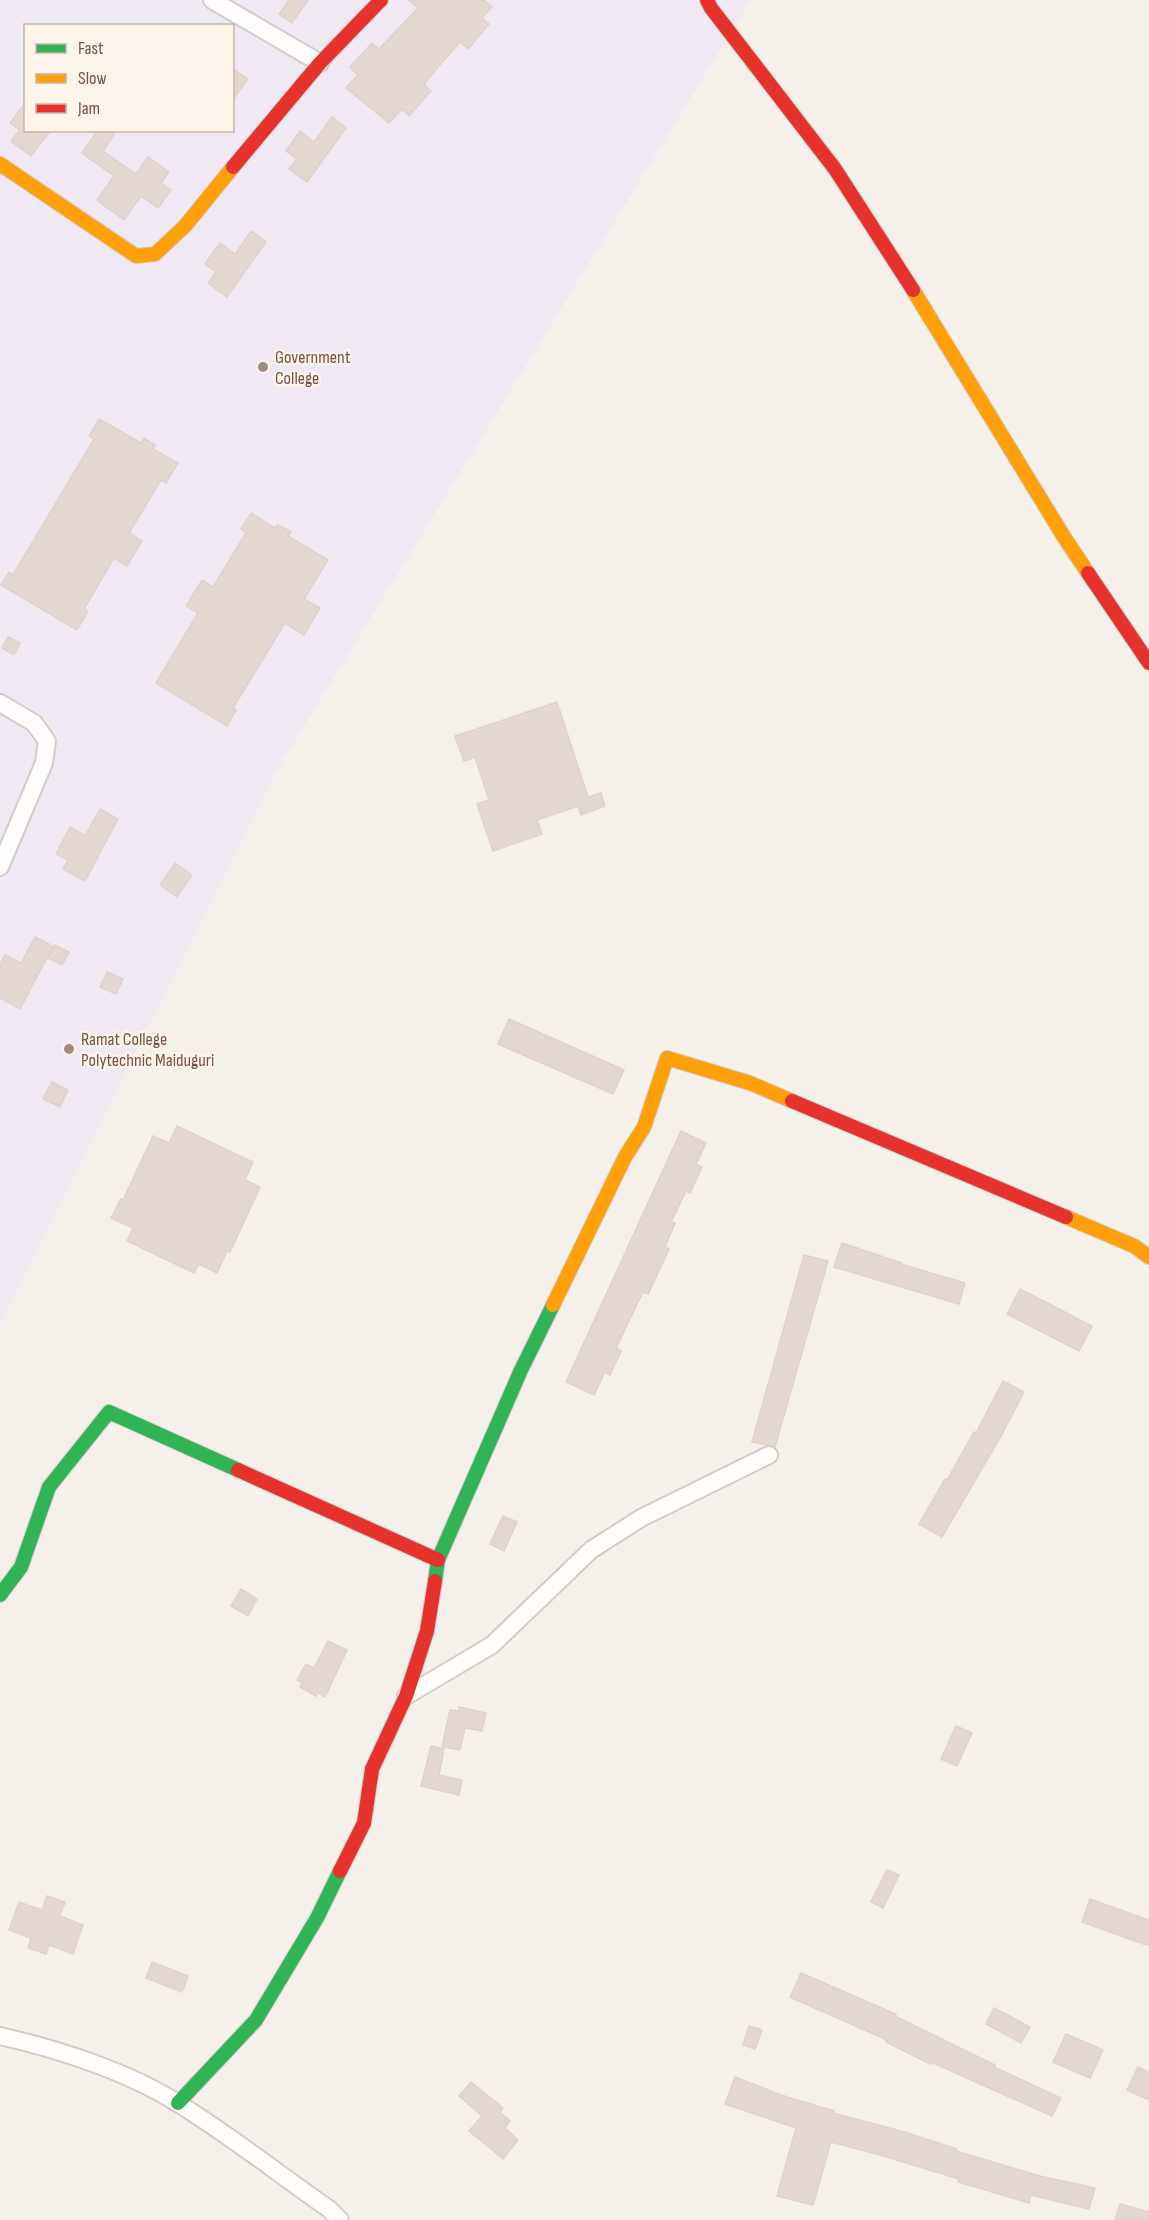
<svg xmlns="http://www.w3.org/2000/svg" width="1149" height="2220" font-family="'Sofia Sans Condensed',sans-serif">
	<rect width="100%" height="100%" fill="#f6f0ea"/>
	<path fill="#f0e8f2" fill-rule="evenodd" d="M0,0H751L274,775L0,1323ZM26,26H232V130H26Z"/>
	<g fill="#e3d8d1" stroke="#dfd2cc" stroke-width="1.5">
		<polygon points="289,0 308,0 292,23 279,14"/>
		<polygon points="409,0 484,0 492,7 482,18 489,24 468,49 460,42 433,73 424,85 431,91 409,116 402,109 389,123 346,88 358,75 350,67 372,43 379,49 418,8"/>
		<polygon points="232,68 248,79 232,101"/>
		<polygon points="26,102 26,130 51,130 31,156 11,141 20,130 10,123"/>
		<polygon points="332,117 346,128 307,182 289,169 297,159 286,151 300,131 314,142"/>
		<polygon points="98,130 117,130 103,151 136,174 148,157 169,172 161,183 171,190 158,208 141,196 124,220 97,200 114,176 82,153"/>
		<polygon points="251,231 266,242 227,297 208,283 216,272 205,264 220,243 235,254"/>
		<polygon points="99,419 141,443 144,438 155,445 153,449 178,463 166,483 161,480 129,533 142,541 127,566 114,558 84,609 88,611 77,630 1,585 9,572 13,575 94,439 89,436"/>
		<polygon points="251,513 275,528 278,525 291,532 288,536 328,560 304,599 320,608 304,635 285,623 233,708 236,710 227,726 156,683 198,613 186,606 202,580 213,587 246,533 241,529"/>
		<polygon points="8,637 20,643 14,655 2,648"/>
		<polygon points="557,702 588,797 601,793 605,806 581,815 578,806 537,820 542,834 493,851 477,804 489,800 475,757 464,761 455,736"/>
		<polygon points="100,809 118,819 85,881 63,869 68,860 56,854 70,827 85,836"/>
		<polygon points="175,863 192,875 177,897 160,885"/>
		<polygon points="35,937 53,946 20,1009 0,998 0,965 5,955 21,963"/>
		<polygon points="55,945 69,952 62,965 48,958"/>
		<polygon points="107,972 123,979 116,994 100,987"/>
		<polygon points="509,1019 624,1070 613,1094 498,1044"/>
		<polygon points="52,1082 68,1090 60,1107 43,1099"/>
		<polygon points="177,1126 253,1162 245,1180 260,1187 230,1252 227,1251 217,1273 199,1264 194,1273 127,1241 133,1228 111,1218 121,1199 123,1200 153,1136 169,1143"/>
		<polygon points="681,1131 706,1143 696,1164 702,1167 690,1193 686,1191 671,1222 675,1223 665,1247 669,1249 648,1294 643,1292 616,1348 621,1351 610,1375 605,1372 594,1395 566,1382"/>
		<polygon points="842,1243 902,1263 901,1264 965,1283 959,1304 834,1267"/>
		<polygon points="804,1255 828,1261 775,1447 766,1445 752,1442"/>
		<polygon points="1020,1289 1092,1326 1079,1351 1007,1314"/>
		<polygon points="1003,1381 1024,1392 1000,1438 942,1537 919,1524 945,1479 947,1480 974,1432 976,1433"/>
		<polygon points="503,1516 517,1522 504,1551 490,1544"/>
		<polygon points="241,1589 257,1599 248,1616 231,1606"/>
		<polygon points="328,1641 347,1650 325,1697 317,1692 316,1696 300,1687 302,1683 297,1680 306,1664 314,1668"/>
		<polygon points="459,1707 486,1713 482,1731 465,1728 460,1750 442,1747 450,1710 459,1711"/>
		<polygon points="956,1726 972,1733 957,1766 941,1759"/>
		<polygon points="431,1746 444,1749 439,1775 462,1780 459,1795 421,1786"/>
		<polygon points="887,1870 899,1875 883,1908 871,1902"/>
		<polygon points="47,1896 65,1902 60,1916 83,1925 73,1954 49,1945 46,1954 28,1948 31,1938 9,1930 19,1902 42,1910"/>
		<polygon points="1090,1899 1149,1920 1149,1946 1082,1922"/>
		<polygon points="152,1962 188,1976 182,1992 146,1978"/>
		<polygon points="801,1973 896,2014 895,2016 995,2065 994,2067 1061,2098 1052,2116 931,2062 930,2064 886,2042 887,2040 790,1997"/>
		<polygon points="994,2008 1030,2027 1021,2043 986,2024"/>
		<polygon points="749,2026 762,2030 755,2049 743,2045"/>
		<polygon points="1066,2034 1103,2050 1090,2078 1053,2062"/>
		<polygon points="1138,2067 1149,2072 1149,2100 1127,2090"/>
		<polygon points="735,2077 781,2095 834,2111 833,2113 901,2131 957,2149 956,2151 1040,2176 1095,2188 1089,2209 1031,2195 1029,2203 958,2182 959,2179 880,2155 831,2142 813,2205 777,2196 796,2128 725,2104"/>
		<polygon points="471,2082 503,2108 500,2112 510,2121 505,2128 518,2140 503,2159 469,2131 482,2116 459,2096"/>
		<polygon points="1120,2204 1149,2212 1149,2220 1115,2220"/>
	</g>
	<g fill="none" stroke-linecap="round" stroke-linejoin="round">
		<g stroke="#d4cbc7" stroke-width="20">
			<g id="street">
				<polyline points="212,0 320,63"/>
				<polyline points="0,703 34,723 47,741 44,763 0,867"/>
				<polyline points="406,1696 492,1645 591,1550 641,1518 769,1455"/>
				<path d="M0,2036C58,2049 129,2072 179,2104C231,2136 280,2175 329,2209L340,2220"/>
			</g>
		</g>
		<g stroke="#d5cbc6" stroke-width="16">
			<g id="fast">
				<polyline points="435,1581 438,1560 521,1370 553,1305"/>
				<polyline points="0,1595 21,1567 49,1487 109,1412 238,1470"/>
				<polyline points="178,2103 256,2020 317,1918 340,1871"/>
			</g>
		</g>
		<g stroke="#d5cbc6" stroke-width="16">
			<g id="slow">
				<polyline points="0,164 136,256 155,254 185,226 233,167"/>
				<polyline points="913,290 1064,537 1088,573"/>
				<polyline points="1066,1217 1134,1246 1149,1257"/>
				<polyline points="553,1305 625,1157 644,1127 667,1058 750,1083 792,1101"/>
			</g>
		</g>
		<g stroke="#d5cbc6" stroke-width="16">
			<g id="jam">
				<polyline points="707,0 711,8 835,169 913,290"/>
				<polyline points="233,167 320,63 381,0"/>
				<polyline points="1088,573 1149,663"/>
				<polyline points="792,1101 1066,1217"/>
				<polyline points="238,1470 438,1560"/>
				<polyline points="340,1871 364,1823 372,1769 406,1696 427,1631 435,1581"/>
			</g>
		</g>
		<use href="#street" stroke="#fefdfc" stroke-width="16"/>
		<use href="#fast" stroke="#30b455" stroke-width="14"/>
		<use href="#slow" stroke="#ff9f0a" stroke-width="14"/>
		<use href="#jam" stroke="#e5322d" stroke-width="14"/>
	</g>
	<g fill="#a28a82" stroke="#fff4ea" stroke-width="2">
		<circle cx="263" cy="367" r="6"/>
		<circle cx="69" cy="1049" r="6"/>
	</g>
	<g text-anchor="middle" dominant-baseline="central" stroke-width="5" stroke-linejoin="round" paint-order="stroke">
		<g font-size="18" fill="#74534a" stroke="#fff4ea" text-anchor="start">
			<text x="275" y="357">Government<tspan x="275" dy="21">College</tspan></text>
			<text x="81" y="1039">Ramat College<tspan x="81" dy="21">Polytechnic Maiduguri</tspan></text>
		</g>
	</g>
	<rect x="24" y="24" width="210" height="108" fill="#fff4ea" stroke="#c7b4aa" stroke-width="1.5"/>
	<rect x="36" y="44" width="30" height="9" fill="#30b455" stroke="#c7b4aa" stroke-width="1.5"/>
	<text x="78" y="54" font-size="18" fill="#74534a">Fast</text>
	<rect x="36" y="74" width="30" height="9" fill="#ff9f0a" stroke="#c7b4aa" stroke-width="1.5"/>
	<text x="78" y="84" font-size="18" fill="#74534a">Slow</text>
	<rect x="36" y="104" width="30" height="9" fill="#e5322d" stroke="#c7b4aa" stroke-width="1.5"/>
	<text x="78" y="114" font-size="18" fill="#74534a">Jam</text>
</svg>
